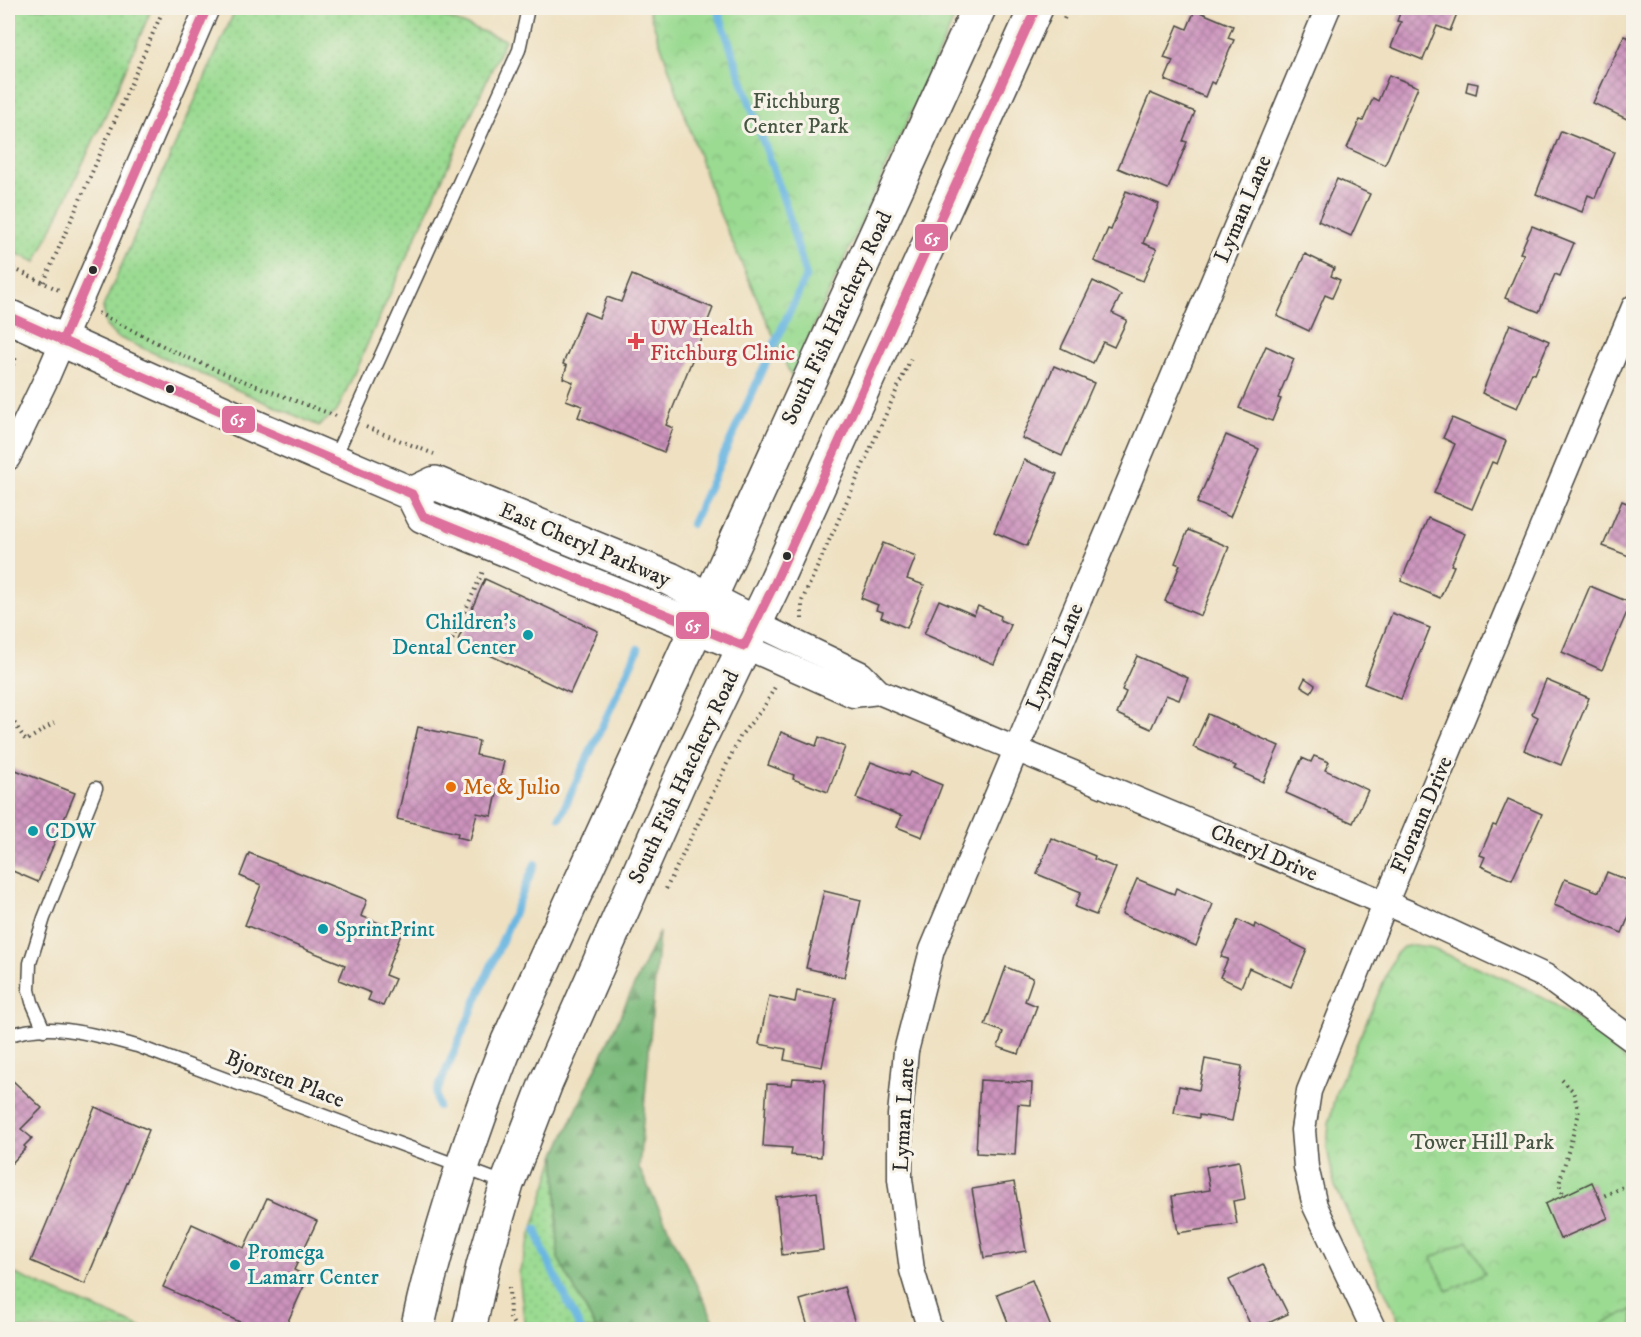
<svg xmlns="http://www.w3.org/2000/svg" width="1641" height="1337" font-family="'IM FELL DW Pica',serif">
	<defs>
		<pattern id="grass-dots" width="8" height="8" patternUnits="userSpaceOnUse" patternTransform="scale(1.5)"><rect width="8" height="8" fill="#9ada91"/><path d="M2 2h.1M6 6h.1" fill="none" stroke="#85bb7d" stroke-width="1.8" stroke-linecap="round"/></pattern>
		<pattern id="forest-firs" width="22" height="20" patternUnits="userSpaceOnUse" patternTransform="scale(1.5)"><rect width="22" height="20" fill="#7bba7b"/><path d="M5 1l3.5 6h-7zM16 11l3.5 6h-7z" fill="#659765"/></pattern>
		<pattern id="park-crowns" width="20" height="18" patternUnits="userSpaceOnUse" patternTransform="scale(1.5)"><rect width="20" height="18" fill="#9ada91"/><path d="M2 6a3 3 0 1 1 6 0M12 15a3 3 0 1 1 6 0" fill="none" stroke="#85bb7d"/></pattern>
		<pattern id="building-cross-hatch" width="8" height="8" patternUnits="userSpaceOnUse" patternTransform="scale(1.5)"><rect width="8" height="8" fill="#cc93bd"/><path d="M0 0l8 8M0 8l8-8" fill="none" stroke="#a6789a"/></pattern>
	</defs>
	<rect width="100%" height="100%" fill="#f7f3e8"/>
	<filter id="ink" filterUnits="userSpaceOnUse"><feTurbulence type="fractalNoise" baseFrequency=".0167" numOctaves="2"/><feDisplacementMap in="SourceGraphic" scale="12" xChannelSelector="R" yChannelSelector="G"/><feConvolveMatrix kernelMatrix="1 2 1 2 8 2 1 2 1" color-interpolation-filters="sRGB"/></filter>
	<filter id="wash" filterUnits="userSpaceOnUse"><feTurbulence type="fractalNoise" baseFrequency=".008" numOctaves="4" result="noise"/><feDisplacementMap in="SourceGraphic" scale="24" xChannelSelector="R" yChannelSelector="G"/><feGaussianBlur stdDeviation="1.35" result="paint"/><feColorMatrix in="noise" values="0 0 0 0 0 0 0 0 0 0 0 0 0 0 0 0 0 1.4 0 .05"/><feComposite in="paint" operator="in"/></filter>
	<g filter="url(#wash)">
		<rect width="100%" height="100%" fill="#eee0c0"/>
		<g fill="url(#grass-dots)" stroke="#62825e" stroke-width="1.5">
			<polygon points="8,8 152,8 107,112 36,262 8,250"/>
			<polygon points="236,8 421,8 505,40 337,411 319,426 115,336 106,326 103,307"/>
			<polygon points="556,1154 558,1258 596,1329 525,1329 519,1273"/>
			<polygon points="8,1271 144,1329 8,1329"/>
		</g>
		<polygon fill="url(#forest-firs)" stroke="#537253" stroke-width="1.5" points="659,932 639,1168 718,1329 596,1329 558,1258 556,1154"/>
		<g fill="url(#park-crowns)" stroke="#62825e" stroke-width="1.5">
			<polygon points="648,8 959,8 791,376 716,205"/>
			<path d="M1414,945L1428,947C1461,961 1494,973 1526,989C1565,1008 1604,1037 1633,1068V1329H1403L1334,1184L1327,1147L1329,1123L1336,1092L1395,955L1403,947Z"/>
		</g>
		<g fill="#9ada91" stroke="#62825e" stroke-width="1.5">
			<polygon points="1468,1240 1485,1273 1448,1291 1431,1258"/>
			<polygon points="1633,1309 1633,1329 1591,1329"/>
		</g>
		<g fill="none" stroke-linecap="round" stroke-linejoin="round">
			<g stroke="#67b5e1" stroke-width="8">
				<polyline points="692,524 806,276 785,203 717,8"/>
				<polyline points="560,817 638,649"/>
				<polyline points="438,1106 436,1094 535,864"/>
				<polyline points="536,1229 543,1250 581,1330"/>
			</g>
		</g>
		<g id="blocks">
			<g fill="url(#building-cross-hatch)">
				<polygon points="1402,8 1450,8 1458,11 1450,31 1437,26 1423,60 1391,47 1401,22 1397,21"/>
				<polygon points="1631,8 1634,8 1634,18 1627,15"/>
				<polygon points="1195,10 1233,26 1228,38 1234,40 1215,84 1211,82 1205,97 1165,80 1173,61 1164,58 1178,25 1187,29"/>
				<polygon points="1624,36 1634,40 1634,110 1629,120 1593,103"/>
				<polygon points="1389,75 1418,87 1385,165 1347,148 1360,120 1363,121 1373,98 1378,101"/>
				<polygon points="1468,82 1478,84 1476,94 1466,91"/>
				<polygon points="1150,93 1195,112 1183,141 1187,142 1168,189 1118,168"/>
				<polygon points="1561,131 1614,152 1595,198 1588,195 1582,212 1536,194"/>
				<polygon points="1337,179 1370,194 1351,236 1318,221"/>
				<polygon points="1126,191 1159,204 1143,243 1157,249 1143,281 1094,261 1108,229 1111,230"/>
				<polygon points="1532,226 1574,243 1560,276 1555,274 1539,312 1505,298 1524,254 1520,253"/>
				<polygon points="1305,254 1334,268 1331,276 1340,280 1332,298 1325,295 1309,331 1277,316"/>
				<polygon points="632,275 713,308 666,425 673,428 664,452 578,417 582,406 566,400 573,382 563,378 567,366 563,364 584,312 599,318 607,297 621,302"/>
				<polygon points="1093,281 1121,295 1112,313 1127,320 1114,347 1103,342 1093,363 1061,348"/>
				<polygon points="1510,324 1549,341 1535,374 1532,373 1517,408 1482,393"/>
				<polygon points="1266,346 1294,359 1278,398 1281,399 1272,421 1239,408"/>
				<polygon points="1054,366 1094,383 1062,456 1022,438"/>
				<polygon points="1452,418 1506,441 1497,464 1492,462 1472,509 1434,493 1455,444 1443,438"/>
				<polygon points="1226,435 1259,449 1230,517 1197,503"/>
				<polygon points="1024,460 1057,474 1027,546 994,532"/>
				<polygon points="1622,501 1634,506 1634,558 1603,546"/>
				<polygon points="1428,518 1465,534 1451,565 1454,566 1440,598 1401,581"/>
				<polygon points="1188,530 1229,547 1201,616 1165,601 1180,565 1175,563"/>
				<polygon points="883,543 916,556 907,579 924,585 907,628 881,617 883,612 876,610 878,605 861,598"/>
				<polygon points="485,579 598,631 570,693 458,640"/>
				<polygon points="1590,586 1631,603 1602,670 1562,652"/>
				<polygon points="939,600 974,615 978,606 1001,616 1000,620 1011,625 994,664 924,634"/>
				<polygon points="1392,613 1430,628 1401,699 1364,684"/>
				<polygon points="1137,656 1188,678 1179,700 1166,695 1151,729 1117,714 1126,692 1122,690"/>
				<polygon points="1305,678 1315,685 1311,692 1301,686"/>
				<polygon points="1546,680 1589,698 1561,765 1524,750 1538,717 1532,714"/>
				<polygon points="1208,714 1279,746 1263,782 1234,769 1236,766 1193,747"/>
				<polygon points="418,727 479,741 476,755 504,761 492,816 477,813 470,840 457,837 458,833 397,819"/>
				<polygon points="781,732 816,746 819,737 845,747 828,792 793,779 794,775 768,765"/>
				<polygon points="1314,756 1329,762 1325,770 1368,790 1353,823 1286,793 1302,758 1311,762"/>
				<polygon points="871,762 908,776 910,772 942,785 922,837 897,827 902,816 856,798"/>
				<polygon points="8,767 75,793 38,882 8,869"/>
				<polygon points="1508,799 1542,814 1512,880 1481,866 1485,857 1480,855 1493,825 1496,826"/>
				<polygon points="1051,838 1095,856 1094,859 1116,868 1096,915 1075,907 1081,892 1037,874"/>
				<polygon points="249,853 367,900 361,916 402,932 385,975 395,979 383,1006 368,1000 371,993 339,980 345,965 245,925 261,885 240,876"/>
				<polygon points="1607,872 1634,883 1634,904 1622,933 1554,905 1565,879 1599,892"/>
				<polygon points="1137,879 1174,894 1176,888 1213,904 1196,946 1122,914"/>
				<polygon points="824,891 861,900 844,977 806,968"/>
				<polygon points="1238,920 1254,928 1255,924 1307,950 1291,987 1249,968 1241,987 1220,977 1228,959 1221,957"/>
				<polygon points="1006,967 1033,978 1025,1001 1037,1006 1019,1054 998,1047 1003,1032 985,1025"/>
				<polygon points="797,991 836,998 822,1067 784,1060 786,1049 759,1044 769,996 795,1002"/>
				<polygon points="1205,1059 1242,1066 1232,1121 1199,1115 1199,1118 1174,1113 1179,1086 1199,1090"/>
				<polygon points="793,1078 825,1080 821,1157 791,1155 792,1148 763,1146 767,1084 792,1085"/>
				<polygon points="11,1079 42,1108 21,1129 32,1138 24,1146 26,1148 12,1163 8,1158 8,1083"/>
				<polygon points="980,1080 1032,1083 1031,1105 1018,1104 1015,1155 976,1153"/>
				<polygon points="95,1107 149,1130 85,1284 31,1261"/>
				<polygon points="1239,1161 1245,1199 1233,1201 1237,1224 1178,1233 1172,1196 1210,1190 1206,1167"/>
				<polygon points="1014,1182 1026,1251 984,1258 972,1189"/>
				<polygon points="1592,1182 1608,1218 1560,1239 1545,1204"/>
				<polygon points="817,1192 823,1250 782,1255 776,1197"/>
				<polygon points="267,1198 317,1221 294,1270 308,1277 284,1330 257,1330 163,1287 192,1224 244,1248"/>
				<polygon points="1263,1264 1288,1314 1253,1330 1229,1280"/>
				<polygon points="1032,1280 1052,1330 1011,1330 997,1294"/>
				<polygon points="844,1287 857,1330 809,1330 800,1300"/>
			</g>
		</g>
	</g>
	<g filter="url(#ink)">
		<use href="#blocks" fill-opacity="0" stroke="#484641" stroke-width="1.5"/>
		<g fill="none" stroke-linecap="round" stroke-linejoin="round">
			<g stroke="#484641" stroke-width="15">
				<g id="lane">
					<polyline points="334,459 519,50 528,8"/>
					<polyline points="44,1030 32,1002 29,990 30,963 44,918 96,788"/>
					<path d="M8,1036C50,1020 95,1035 137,1046L507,1184"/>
				</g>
			</g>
			<g stroke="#484641" stroke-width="27">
				<g id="street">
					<polyline points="8,458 48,375 207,8"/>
					<polyline points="755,623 861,674 879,692 1409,913 1545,976 1634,1041"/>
					<polyline points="744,646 853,695 879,692"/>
					<polyline points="930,1330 912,1270 900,1179 900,1115 906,1051 932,950 1328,8"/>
					<polyline points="1374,1330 1315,1206 1306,1167 1303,1130 1309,1091 1385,904 1634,307"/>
				</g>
			</g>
			<g stroke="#484641" stroke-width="36">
				<g id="secondary">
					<polyline points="8,316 258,428 412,494 423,516 744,646"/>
					<polyline points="412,494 435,483 670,579 755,623"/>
					<path d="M417,1330C438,1231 471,1135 508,1041L979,8"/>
					<polyline points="469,1330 483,1266 507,1184 546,1083 680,780 773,587 1036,8"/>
				</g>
			</g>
			<g stroke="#484641" stroke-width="4" stroke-dasharray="1.5 4.5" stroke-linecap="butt">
				<polyline points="1064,19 1069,8"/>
				<polyline points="8,266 61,291"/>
				<polyline points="44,282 164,8"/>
				<polyline points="98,313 179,354 241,380 336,416"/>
				<polyline points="8,376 17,355"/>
				<polyline points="366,427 434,454"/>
				<polyline points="802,619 802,601 912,356"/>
				<polyline points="445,656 484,569"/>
				<polyline points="8,713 26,741 54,723"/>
				<polyline points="666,889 741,735 764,707 775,687"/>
				<polyline points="1562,1080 1573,1091 1579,1113 1559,1184 1564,1196"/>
				<polyline points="1599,1198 1634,1182"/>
				<polyline points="509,1287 510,1318 517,1330"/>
			</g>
			<use href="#lane" stroke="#fff" stroke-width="12"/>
			<use href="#street" stroke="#fff" stroke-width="24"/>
			<use href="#secondary" stroke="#fff" stroke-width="33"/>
			<g stroke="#f7f3e8" stroke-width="14">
				<g id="bus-1">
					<polyline points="8,316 258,428 412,494 423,516 744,646 773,587 1036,8"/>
					<polyline points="62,341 207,8"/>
				</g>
			</g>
			<use href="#bus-1" stroke="#dd6f9d" stroke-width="9"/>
		</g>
	</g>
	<g fill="#2b2b2b" stroke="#f7f3e8" stroke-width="2">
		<circle cx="93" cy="270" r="5"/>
		<circle cx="170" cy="389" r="5"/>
		<circle cx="787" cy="556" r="5"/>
	</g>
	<path fill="#e0444e" stroke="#f7f3e8" stroke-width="2" d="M633 332h6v6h6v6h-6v6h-6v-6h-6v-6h6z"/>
	<g fill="#0f9aa8" stroke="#f7f3e8" stroke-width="2">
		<circle cx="528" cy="635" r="6"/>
		<circle cx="33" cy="831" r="6"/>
		<circle cx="323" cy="929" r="6"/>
		<circle cx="235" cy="1265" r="6"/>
	</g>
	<circle fill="#e8710a" stroke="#f7f3e8" stroke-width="2" cx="451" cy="787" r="6"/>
	<g text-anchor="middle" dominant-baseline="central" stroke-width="6" stroke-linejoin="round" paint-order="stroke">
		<g font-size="22" fill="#475744" stroke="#f7f3e8">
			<text x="796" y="101">Fitchburg<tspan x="796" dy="25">Center Park</tspan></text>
			<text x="1482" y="1142">Tower Hill Park</text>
		</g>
		<g font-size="22" fill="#2b2b2b" stroke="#f7f3e8">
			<text transform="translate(1243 209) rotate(-67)">Lyman Lane</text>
			<text transform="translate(837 318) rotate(-65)">South Fish Hatchery Road</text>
			<text transform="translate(585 545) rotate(23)">East Cheryl Parkway</text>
			<text transform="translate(1055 657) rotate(-67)">Lyman Lane</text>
			<text transform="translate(684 777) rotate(-65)">South Fish Hatchery Road</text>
			<text transform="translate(1422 815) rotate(-67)">Florann Drive</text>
			<text transform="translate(1264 853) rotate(23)">Cheryl Drive</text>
			<text transform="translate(285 1079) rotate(21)">Bjorsten Place</text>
			<text transform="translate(904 1115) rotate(-87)">Lyman Lane</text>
		</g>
		<g font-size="22" fill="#be3a42" stroke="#f7f3e8" text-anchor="start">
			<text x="650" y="328">UW Health<tspan x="650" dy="25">Fitchburg Clinic</tspan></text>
		</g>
		<g font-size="22" fill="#0d838f" stroke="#f7f3e8" text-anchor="start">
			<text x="516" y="622" text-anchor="end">Children's<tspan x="516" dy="25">Dental Center</tspan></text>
			<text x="45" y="831">CDW</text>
			<text x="335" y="929">SprintPrint</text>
			<text x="247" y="1252">Promega<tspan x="247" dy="25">Lamarr Center</tspan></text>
		</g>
		<g font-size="22" fill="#c56008" stroke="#f7f3e8" text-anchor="start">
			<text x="463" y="787">Me &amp; Julio</text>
		</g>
	</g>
	<g stroke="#f7f3e8" stroke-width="2">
		<rect x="914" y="223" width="35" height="29" rx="6" fill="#dd6f9d"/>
		<rect x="221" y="405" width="35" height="29" rx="6" fill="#dd6f9d"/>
		<rect x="675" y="611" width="35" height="29" rx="6" fill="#dd6f9d"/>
	</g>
	<g font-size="16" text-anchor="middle" font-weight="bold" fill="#fff">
		<text x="932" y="244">65</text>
		<text x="238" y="425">65</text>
		<text x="693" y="631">65</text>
	</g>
	<rect width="1641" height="1337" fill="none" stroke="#f7f3e8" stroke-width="30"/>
</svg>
